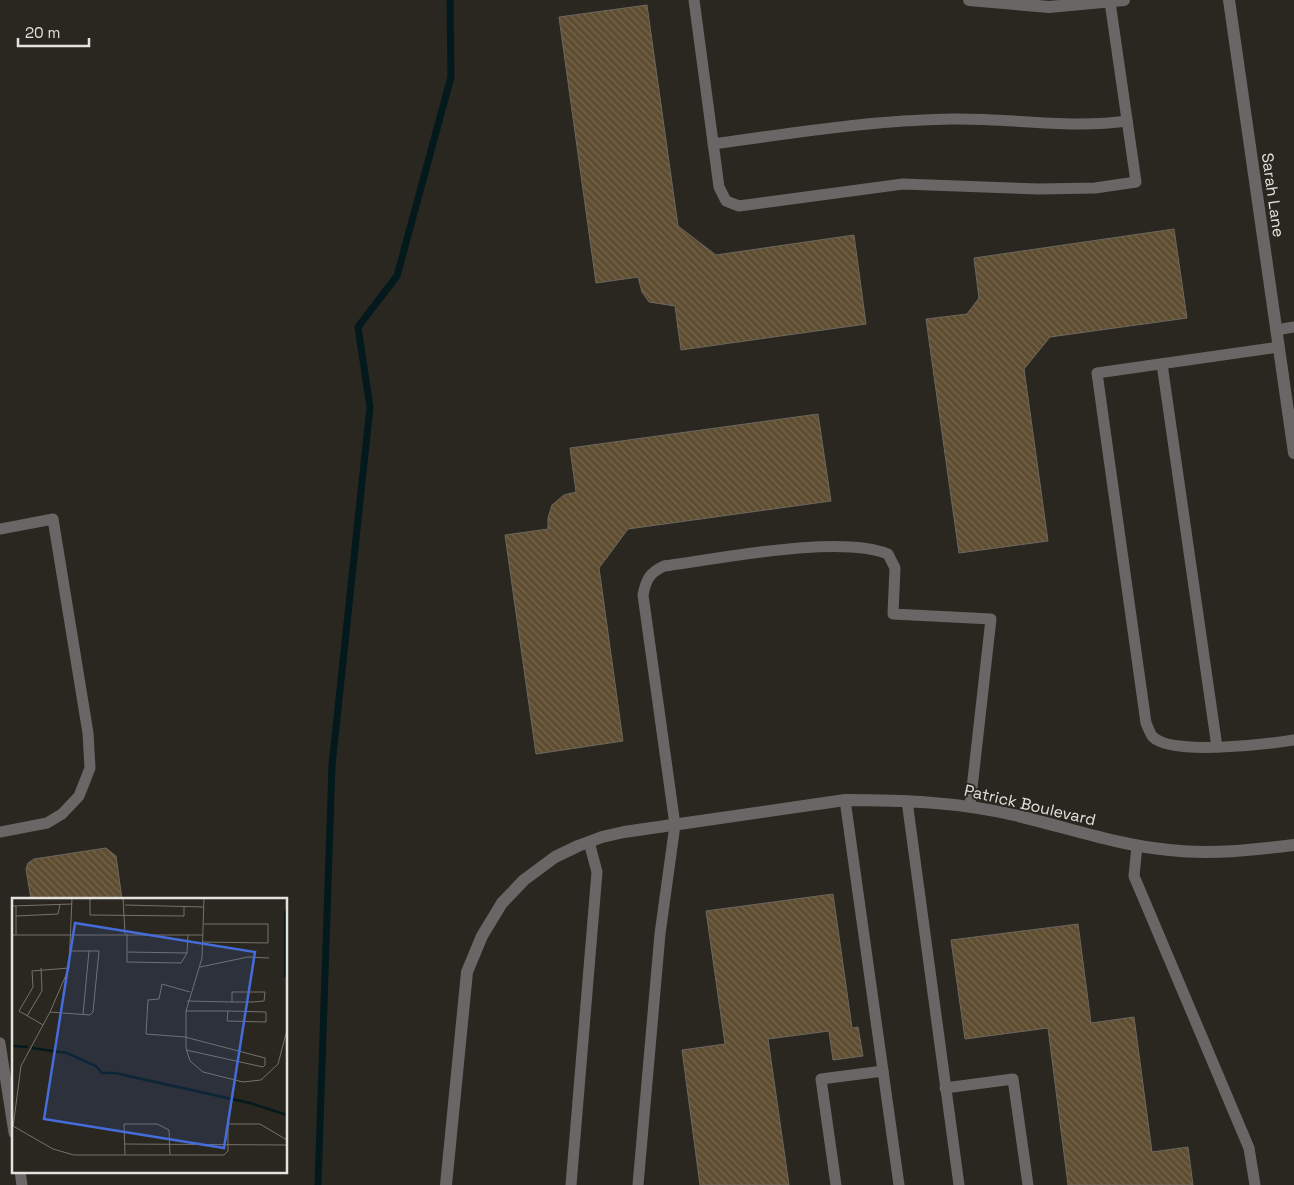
<svg xmlns="http://www.w3.org/2000/svg" width="1294" height="1185" font-family="'Space Grotesk',sans-serif">
	<defs>
		<pattern id="building-back-hatch" width="6" height="6" patternUnits="userSpaceOnUse" patternTransform="scale(1.25)"><rect width="6" height="6" fill="#5e4d31"/><path d="M-1 5l2 2M0 0l6 6M5-1l2 2" fill="none" stroke="#75664e"/></pattern>
	</defs>
	<rect width="100%" height="100%" fill="#2a2720"/>
	<g fill="none" stroke-linecap="round" stroke-linejoin="round">
		<polyline stroke="#03191c" stroke-width="7" points="318,1185 332,765 370,407 358,327 397,276 451,77 450,0"/>
	</g>
	<g fill="url(#building-back-hatch)" stroke="#6c675f">
		<polygon points="647,5 678,226 716,255 854,235 866,324 681,350 675,306 649,302 642,292 638,277 596,283 559,17"/>
		<polygon points="1174,229 1187,318 1050,337 1024,369 1048,541 959,553 926,319 967,314 979,298 974,258"/>
		<polygon points="818,414 831,501 628,529 599,568 623,741 536,754 505,535 548,529 548,518 552,505 564,495 576,492 570,448"/>
		<polygon points="106,848 116,856 122,899 31,899 26,869 28,863 34,859"/>
		<polygon points="833,894 852,1028 858,1027 863,1056 833,1060 829,1031 768,1039 789,1185 700,1185 682,1050 725,1044 706,911"/>
		<polygon points="1078,924 1091,1023 1134,1017 1152,1152 1188,1147 1193,1185 1068,1185 1048,1028 965,1039 951,940"/>
	</g>
	<g fill="none" stroke-linecap="round" stroke-linejoin="round">
		<g stroke="#6b6666" stroke-width="11">
			<polyline points="694,0 719,187 726,201 739,206 903,184 1039,189 1095,188 1136,182 1110,2"/>
			<path d="M713,144C793,133 872,120 952,119C1011,118 1069,129 1127,121"/>
			<polyline points="1276,330 1294,327"/>
			<path d="M1279,347L1097,373L1146,723C1148,727 1150,734 1153,737C1172,756 1268,744 1294,740"/>
			<polyline points="1162,364 1217,747"/>
			<polyline points="0,529 53,519 88,733 90,768 79,796 62,814 47,823 0,832"/>
			<polyline points="845,800 899,1185"/>
			<polyline points="907,801 959,1185"/>
			<polyline points="1137,846 1134,876 1249,1148 1255,1185"/>
			<polyline points="0,1043 14,1133"/>
			<polyline points="945,1088 1013,1079 1028,1185"/>
			<polyline points="20,1171 22,1185"/>
			<polyline points="571,1185 597,872 589,842"/>
			<path d="M638,1185L660,934L675,825L643,595C646,580 649,573 664,566C719,559 839,534 888,554L895,568L893,614L991,619L970,806"/>
			<polyline points="836,1185 821,1079 883,1071"/>
		</g>
		<g stroke="#6b6666" stroke-width="12">
			<polyline points="969,0 1049,7 1124,0"/>
			<polyline points="1229,0 1294,453"/>
			<path d="M446,1185L467,972L482,936L502,903L524,880L555,857L578,846L602,837L624,832L845,800C902,800 958,802 1014,815C1066,827 1116,845 1169,850C1211,855 1253,850 1294,845"/>
		</g>
	</g>
	<g text-anchor="middle" dominant-baseline="central" stroke-width="4" stroke-linejoin="round" paint-order="stroke">
		<g font-size="16" fill="#e3e2dd" stroke="#2a2720">
			<text transform="translate(1273 195) rotate(82)">Sarah Lane</text>
			<text transform="translate(1030 805) rotate(13)">Patrick Boulevard</text>
		</g>
	</g>
	<g transform="translate(12 898)">
		<rect width="275" height="275" fill="#2a2720"/>
		<path d="M275,10V79H272V14Z" fill="#03191c"/>
		<path fill="none" stroke="#03191c" stroke-width="2.5" d="M0,148L16,149M20,150L55,155L84,168L90,175H103L238,205L275,217"/>
		<path fill="none" stroke="#74726c" stroke-width="1" d="M78,0V17L172,18V8M111,0L113,36M192,0L190,60L174,113V150L178,163L191,174L231,184L249,182L266,166L275,132M113,7L192,9M0,8L60,6M4,18L46,16L48,6M115,36V64L169,65L175,55L176,37M0,37H191M4,37V8M191,44L256,45V26H192M115,54L175,55M188,69L236,59L257,60M175,103L220,104H241L252,103L253,94H220V104M174,113H216L254,114V124L215,123L216,113M38,114L78,117L81,114L87,53H59M71,117L77,53M15,118L30,93L29,70M31,127L7,113L21,89L20,73L57,70M174,152L251,169L253,167V160L173,139L134,136L136,102L147,101L150,86L178,94M1,228L41,251L62,257H212L216,253V226H248L275,242M1,229L9,168L38,114L57,70L60,0M112,246L275,247M113,257L112,226H145L157,232L158,257"/>
		<path fill="#456cd9" fill-opacity="0.15" stroke="#456cd9" stroke-width="2.5" d="M63,25L243,54L212,250L32,221Z"/>
		<rect width="275" height="275" fill="none" stroke="#e3e2dd" stroke-width="2.5"/>
	</g>
	<path d="M18 38v8h71v-8" fill="none" stroke="#e3e2dd" stroke-width="2.5"/>
	<text x="25" y="38" font-size="15" fill="#e3e2dd" stroke="#2a2720" stroke-width="4" paint-order="stroke">20 m</text>
</svg>
